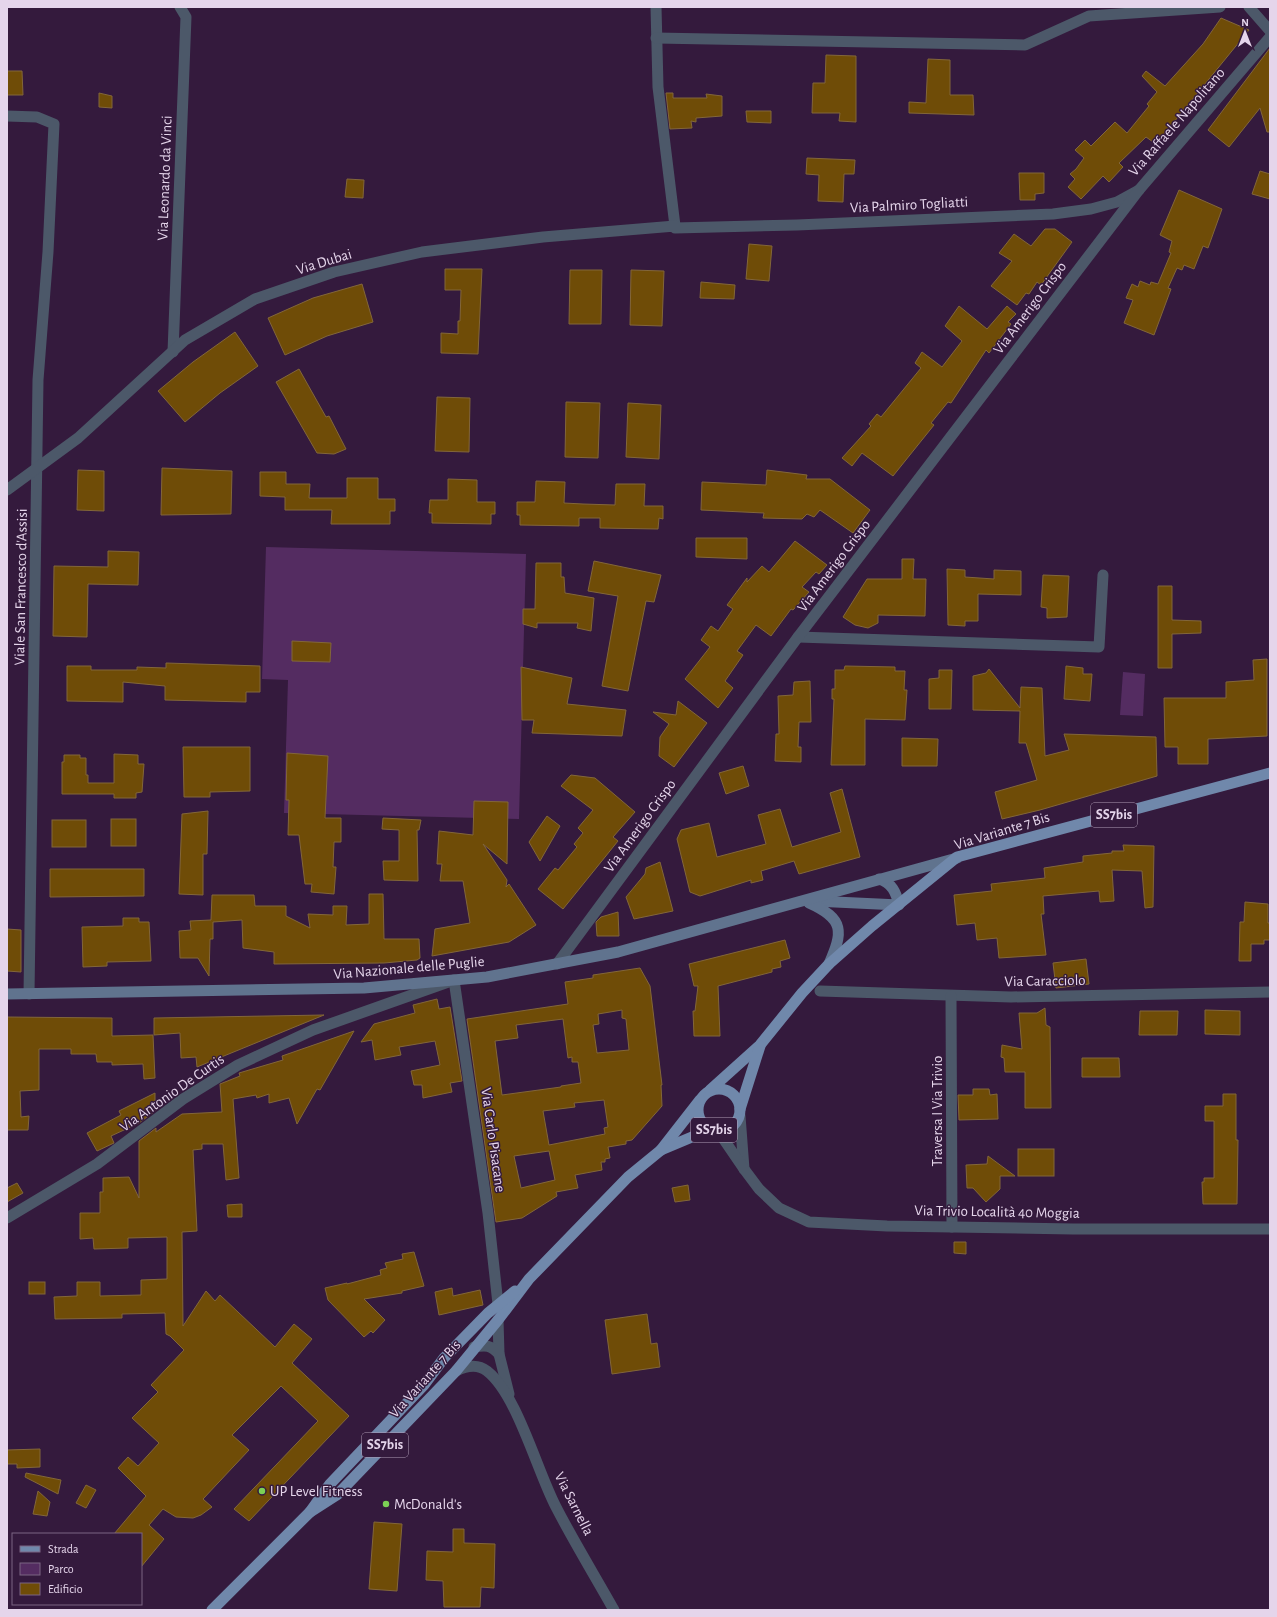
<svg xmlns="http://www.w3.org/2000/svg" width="1277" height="1617" font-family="'Alegreya Sans',sans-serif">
	<rect width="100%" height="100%" fill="#341a3d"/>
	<g fill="#542c61">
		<polygon points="266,547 526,554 519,819 284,813 288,680 262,679"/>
		<polygon points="1123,672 1145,674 1143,716 1120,715"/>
	</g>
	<g fill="#6f4c07" stroke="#82663a" fill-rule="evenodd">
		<polygon points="1221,18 1249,30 1156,144 1146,137 1119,163 1123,167 1109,182 1103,176 1081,199 1068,187 1075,179 1070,174 1076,169 1084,158 1075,150 1085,140 1091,146 1115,122 1127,133 1149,106 1147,104 1157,92 1142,76 1146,71 1165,86 1203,44"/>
		<polygon points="1270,48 1270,132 1267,132 1260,108 1229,147 1208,130"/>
		<polygon points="826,55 856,56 856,122 839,121 840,113 812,113 813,83 825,83"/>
		<polygon points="928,59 950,60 950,95 973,95 974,115 909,113 909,102 926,103"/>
		<polygon points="7,71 22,71 23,95 7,95"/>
		<polygon points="99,93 112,96 112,108 99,107"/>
		<polygon points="666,93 673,93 673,98 707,98 706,94 722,96 722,116 696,118 696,122 691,121 692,128 670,129"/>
		<polygon points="746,111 771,111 771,123 747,122"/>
		<polygon points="807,158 855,160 854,174 844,174 843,202 818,201 819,175 806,174"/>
		<polygon points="1260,171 1270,174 1270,199 1252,194"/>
		<polygon points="1019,173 1044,173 1044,193 1035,194 1035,200 1020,200"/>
		<polygon points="347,179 364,180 363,198 345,197"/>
		<polygon points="1179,190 1222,209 1208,248 1203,246 1194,269 1184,265 1182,270 1177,268 1168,288 1171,289 1154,335 1124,323 1133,300 1126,298 1132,284 1138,287 1140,281 1150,285 1151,282 1158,284 1171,253 1169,252 1172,241 1160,235"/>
		<polygon points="1045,229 1055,229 1072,242 1041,285 1037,282 1029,294 1026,293 1017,305 991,286 1012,261 999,253 1014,234 1031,246"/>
		<polygon points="749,244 772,246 769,281 746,279"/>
		<polygon points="445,269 482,269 478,354 441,353 441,333 458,334 458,321 460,321 461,290 445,290"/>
		<polygon points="570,270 602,270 601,324 569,324"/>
		<polygon points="631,270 664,271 662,326 630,325"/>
		<polygon points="701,282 735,285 734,299 700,298"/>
		<polygon points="362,284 373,322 327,336 285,355 268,318 313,298"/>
		<polygon points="959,306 987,329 1007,306 1016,314 1008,322 1011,324 989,353 986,350 951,403 948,402 931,423 934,425 893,476 862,453 852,466 842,458 871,426 869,424 877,414 881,417 921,368 915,363 922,352 942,367 962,341 945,326"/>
		<polygon points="235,332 258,366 220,393 185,422 158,391 193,362"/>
		<polygon points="299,369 326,417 329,416 346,449 334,454 317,453 276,382"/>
		<polygon points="437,397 470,398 469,452 435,451"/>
		<polygon points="566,402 600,403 598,458 565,457"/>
		<polygon points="628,403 661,405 659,459 626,457"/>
		<polygon points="162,468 232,471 231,514 161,515"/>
		<polygon points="78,470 104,471 104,511 77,510"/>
		<polygon points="767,470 807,475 806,479 830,479 870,510 853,533 820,510 814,517 807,514 802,519 763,518 764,513 701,510 702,482 766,485"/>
		<polygon points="260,472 286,472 286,484 310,484 309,498 347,498 347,478 378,478 378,499 395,499 395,511 390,511 390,524 331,524 332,510 285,510 285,497 260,496"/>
		<polygon points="448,479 477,480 477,502 495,502 495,514 491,514 491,524 432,523 432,513 429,513 430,500 448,500"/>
		<polygon points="536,481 565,482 564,503 583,504 615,505 616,484 645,484 644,506 663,506 663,519 659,518 658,529 600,528 600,518 579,518 579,526 520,525 520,515 517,515 517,502 535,502"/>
		<polygon points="696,538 747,538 747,559 696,557"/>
		<polygon points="795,541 827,565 819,574 816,572 802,587 809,592 793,610 791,609 771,636 756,625 737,651 743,655 725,681 733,688 718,708 685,679 710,647 701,640 711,626 718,631 733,609 727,605 747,578 747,582 762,566 769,572"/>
		<polygon points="108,551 139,552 138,585 88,584 87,637 53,636 54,566 108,567"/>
		<polygon points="902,559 914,559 913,579 926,579 925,616 878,615 878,623 868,628 855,625 843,617 867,579 902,579"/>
		<polygon points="594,561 661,575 654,602 646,601 628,691 602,686 618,596 588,591"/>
		<polygon points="536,563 561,563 561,577 564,577 565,593 594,598 591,631 577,628 578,623 537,623 537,628 523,624 523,609 535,609"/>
		<polygon points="947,569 965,570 965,577 994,579 994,570 1021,571 1021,595 978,594 978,621 965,621 965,626 948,625"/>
		<polygon points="1043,575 1069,576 1067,617 1047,618 1047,608 1041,607"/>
		<polygon points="1158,586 1172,586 1172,620 1201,621 1201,633 1172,634 1172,668 1158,668"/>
		<polygon points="292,641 331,643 330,662 292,661"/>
		<polygon points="1267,659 1267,736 1208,739 1208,764 1178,764 1178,747 1165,747 1164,698 1226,698 1226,682 1254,680 1253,660"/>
		<polygon points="166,663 260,666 260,692 246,692 246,702 165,700 165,686 123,682 123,702 67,701 67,666 91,666 91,670 137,670 137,667 166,668"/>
		<polygon points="845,666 895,667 895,671 905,671 904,690 907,690 905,720 865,719 865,765 831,765 834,699 832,699 832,689 835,689 835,670 844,670"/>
		<polygon points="1066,666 1083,668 1083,674 1092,674 1090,701 1064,699"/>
		<polygon points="521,667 572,678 567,704 626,710 622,736 532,733 534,720 522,720"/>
		<polygon points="989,669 1020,708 1021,687 1042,688 1045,756 1069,750 1064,734 1156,737 1157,776 1040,810 1002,819 995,792 1037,780 1026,743 1019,743 1020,711 973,710 973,676 986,673"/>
		<polygon points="939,670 952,670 951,709 929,709 929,679 939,678"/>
		<polygon points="810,681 811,722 799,722 798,747 801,747 801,762 775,761 776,734 779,734 778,696 793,695 794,682"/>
		<polygon points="678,701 707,723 674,767 659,756 660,737 669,724 653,712 676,715"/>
		<polygon points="902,738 938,739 937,766 902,766"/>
		<polygon points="183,747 250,747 250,791 210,792 210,797 184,797"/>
		<polygon points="287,753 328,756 325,818 341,818 341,842 334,842 333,867 336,867 334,894 311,892 312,884 305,884 299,835 288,835 289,800 286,800"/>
		<polygon points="114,754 138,755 138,764 144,764 142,792 136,793 136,798 114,798 114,794 62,794 62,762 64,762 64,755 80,755 80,758 86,758 86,775 88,775 88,783 114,783"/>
		<polygon points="743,766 749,786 726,794 719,773"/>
		<polygon points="571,775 595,778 635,812 613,837 618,841 563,909 538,889 555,868 558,870 577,847 574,844 583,833 578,828 593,810 561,786"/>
		<polygon points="842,789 860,857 799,874 794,861 761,871 763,880 751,883 751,880 700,896 690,892 677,839 681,830 709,823 717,857 766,844 758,815 780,809 792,847 841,832 830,793"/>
		<polygon points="474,801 508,802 507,864 483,844 507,880 506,887 509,884 536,925 509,942 432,956 435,929 470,923 463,881 440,881 442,864 437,864 439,831 473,835"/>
		<polygon points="208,811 207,854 203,854 203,895 179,894 182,814"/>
		<polygon points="547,816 560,826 540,861 529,842"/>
		<polygon points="383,818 421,820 419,830 417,830 418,881 384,880 383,861 399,861 399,830 382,829"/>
		<rect x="111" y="819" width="25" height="27"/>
		<rect x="52" y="820" width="34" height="27"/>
		<polygon points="1123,845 1154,846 1153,907 1145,908 1142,871 1112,870 1114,901 1100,902 1099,891 1043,896 1044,914 1041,914 1046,955 999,958 997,938 977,940 975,923 957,925 954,895 992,891 991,884 1045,878 1044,868 1083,862 1083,856 1112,853 1112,851 1124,851"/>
		<polygon points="660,862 673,911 634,919 626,897 645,874 646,868"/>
		<polygon points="50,869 144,869 144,896 50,897"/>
		<polygon points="369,894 383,894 384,939 419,939 420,958 417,960 384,963 274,964 274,952 243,948 242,920 213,922 213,939 210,939 209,976 198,958 180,958 179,931 191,930 190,921 211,920 212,895 254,895 255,906 286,906 286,916 310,928 308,914 333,915 333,906 347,906 346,925 369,924"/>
		<polygon points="1245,902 1268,904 1268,923 1270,923 1270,940 1264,940 1264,944 1251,944 1251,961 1239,961 1240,922 1244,922"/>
		<polygon points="618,912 619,936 597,936 596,922 601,917"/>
		<polygon points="123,918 139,918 139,922 149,922 151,961 107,962 107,966 83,967 82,927 123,926"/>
		<polygon points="7,929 21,930 21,972 7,971"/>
		<polygon points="785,940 790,958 780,961 781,967 772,969 772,972 718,986 720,1036 694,1036 693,1011 695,1011 698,986 694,986 689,964"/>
		<polygon points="1086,959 1089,984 1056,988 1053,963"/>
		<path d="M640,968L650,986L662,1085H661L662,1106L632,1140L626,1141V1144L608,1147L610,1158L605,1159V1162H601L602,1170L575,1175L578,1188L556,1192L557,1196L522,1218L496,1222L467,1019L568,1004L565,982L593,978V975ZM622,1010V1018L626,1019L629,1050L597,1053L593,1025L599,1024L598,1014ZM563,1019L568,1058L572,1057V1062H578L581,1083L561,1086V1087L502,1095L495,1041L518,1038L516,1025ZM604,1100L608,1127L604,1128L605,1134L549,1145L543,1111L575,1107L574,1103ZM549,1151L555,1180L521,1188L514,1156Z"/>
		<polygon points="437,999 439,1009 450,1007 462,1081 450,1083 452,1092 423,1098 422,1085 414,1085 411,1071 440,1065 435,1041 399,1047 401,1055 375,1060 372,1040 361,1042 374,1024 415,1013 413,1005"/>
		<polygon points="1045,1008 1046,1025 1050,1027 1051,1108 1025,1108 1025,1072 1005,1072 1004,1058 1001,1057 1002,1045 1022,1049 1019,1013 1037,1013"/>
		<polygon points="1205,1010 1240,1011 1240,1035 1205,1034"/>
		<polygon points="1140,1011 1178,1011 1177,1035 1139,1035"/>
		<polygon points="324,1015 197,1067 196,1057 181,1058 180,1033 154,1035 154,1018"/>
		<polygon points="7,1017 112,1018 112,1036 153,1035 155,1078 144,1079 143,1064 112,1065 112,1062 97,1062 96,1054 71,1054 71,1049 39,1049 39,1090 20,1091 21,1117 29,1116 28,1130 7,1130"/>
		<polygon points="354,1031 320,1090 317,1089 297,1124 289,1098 269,1103 269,1094 257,1098 256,1095 233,1099 239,1178 226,1180 223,1144 202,1144 202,1149 193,1150 197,1231 182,1232 183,1326 206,1291 215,1301 220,1295 275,1347 294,1324 312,1339 292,1363 349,1416 249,1521 234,1509 318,1421 281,1386 232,1435 249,1450 203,1499 212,1507 201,1515 193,1518 176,1517 163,1509 149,1525 164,1539 141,1567 141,1534 114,1534 146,1496 118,1468 128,1457 138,1466 159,1443 132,1418 158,1392 151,1385 184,1350 170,1336 166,1334 165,1313 122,1314 122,1318 55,1319 54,1297 77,1296 77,1282 100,1282 100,1296 141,1295 141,1280 167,1279 167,1237 128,1238 128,1248 94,1249 93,1238 80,1239 80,1213 100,1213 100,1192 103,1192 103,1178 129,1177 139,1198 139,1141 156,1128 156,1132 182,1114 222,1112 220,1084 240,1076 239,1073 283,1060 282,1056"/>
		<polygon points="1082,1058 1119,1058 1120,1077 1082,1077"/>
		<polygon points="973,1089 989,1089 990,1095 997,1094 998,1119 959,1120 958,1095 973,1095"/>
		<polygon points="155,1093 155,1111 139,1123 111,1136 114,1143 97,1151 87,1133 121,1115 119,1111"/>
		<polygon points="1223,1094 1236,1094 1236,1140 1238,1140 1237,1204 1203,1204 1202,1182 1204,1182 1204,1178 1214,1178 1214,1121 1205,1121 1205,1106 1223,1106"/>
		<rect x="1018" y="1149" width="36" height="27"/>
		<polygon points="988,1156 1015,1176 1000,1176 1000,1189 986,1202 973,1188 967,1188 966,1165 987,1164"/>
		<polygon points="17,1183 23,1193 7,1202 7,1188"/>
		<polygon points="688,1185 690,1200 675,1202 672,1188"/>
		<polygon points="242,1204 242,1217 228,1217 227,1205"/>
		<polygon points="954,1242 966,1242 966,1254 954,1253"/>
		<polygon points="414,1252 424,1286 402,1291 402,1293 364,1299 385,1320 373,1333 371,1331 364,1337 328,1300 325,1288 347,1283 347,1284 381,1275 380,1270 387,1268 385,1263 403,1259 402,1254"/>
		<rect x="29" y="1282" width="16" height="12"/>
		<polygon points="452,1288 453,1296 480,1290 483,1305 439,1315 435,1292"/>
		<polygon points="647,1314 651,1344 657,1343 660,1367 612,1374 605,1320"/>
		<polygon points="40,1449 40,1467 17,1468 17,1464 7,1464 7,1450"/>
		<polygon points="26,1473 61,1480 58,1494 25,1477"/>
		<polygon points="86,1485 96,1490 86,1508 76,1503"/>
		<polygon points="38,1491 50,1502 47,1516 33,1514"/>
		<polygon points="374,1522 402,1524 397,1591 369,1589"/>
		<polygon points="453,1529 464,1529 464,1543 495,1544 494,1588 481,1587 480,1607 444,1607 443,1581 426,1580 427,1551 453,1552"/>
	</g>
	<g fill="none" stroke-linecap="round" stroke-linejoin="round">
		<g stroke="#4c5869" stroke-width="11">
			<polyline points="656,7 658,87 675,226"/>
			<polyline points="1249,7 1270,31"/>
			<polyline points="656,38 1025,45 1089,16 1220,7"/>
			<polyline points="7,116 37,117 54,124 48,252 38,380 29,994"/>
			<polyline points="173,352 186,17 180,7"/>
			<polyline points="7,490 78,438 185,340 255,299 334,272 422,252 543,237 675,226 675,228 797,225 1053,214 1091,209 1117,202 1139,190"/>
			<polyline points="798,637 1099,647 1103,575"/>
			<polyline points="820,991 1011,997 1270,992"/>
			<polyline points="951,996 952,1227"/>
			<polyline points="740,1116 744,1169"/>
			<polyline points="718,1131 744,1169 759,1189 779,1208 809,1222 887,1226 1073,1229 1270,1229"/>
			<polyline points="7,1218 97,1164 183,1099 238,1065 313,1030 454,980 488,1213 498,1304"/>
			<polyline points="498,1320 499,1354 509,1394"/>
			<path d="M474,1347C486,1345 491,1345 499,1354"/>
			<path d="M456,1371C466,1366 477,1363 487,1371C517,1394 537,1471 556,1507C574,1542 595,1576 614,1610"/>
		</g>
		<polyline stroke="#4c5869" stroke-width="11" points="557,964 798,637 1139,190 1270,37"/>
		<g stroke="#60738e" stroke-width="11">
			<path d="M814,901L899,905C896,892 892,883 879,879"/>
			<path d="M809,903C845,919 843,932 829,964"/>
			<polyline points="7,994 364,988 487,977 618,952 957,858"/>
		</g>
		<g stroke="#7088ab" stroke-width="11">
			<circle cx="719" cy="1110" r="21"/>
			<polyline points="710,1090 760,1045 802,993 829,964 872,926 957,857 1270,773"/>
			<polyline points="740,1109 760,1046"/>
			<polyline points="661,1150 700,1100"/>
			<polyline points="310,1512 338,1494 456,1371 498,1320 529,1279 628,1177 661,1150 711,1129"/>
			<polyline points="212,1610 310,1512 330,1484 424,1385 444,1358 488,1313 515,1291"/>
		</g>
	</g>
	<g fill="#7cd155" stroke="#341a3d" stroke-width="1.5">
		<circle cx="262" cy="1491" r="4"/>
		<circle cx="386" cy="1504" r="4"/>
	</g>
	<g text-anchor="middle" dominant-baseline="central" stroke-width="3" stroke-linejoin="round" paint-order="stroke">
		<g fill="#341a3d" stroke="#b09db7" stroke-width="1">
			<rect x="1091" y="803" width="46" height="24" rx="3"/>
			<rect x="691" y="1118" width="46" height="24" rx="3"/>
			<rect x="362" y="1433" width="46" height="24" rx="3"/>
		</g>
		<g font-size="14" font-weight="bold" fill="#e5d5eb">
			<text x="1114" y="815">SS7bis</text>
			<text x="714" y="1130">SS7bis</text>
			<text x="385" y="1445">SS7bis</text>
		</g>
		<g font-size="15" fill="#e5d5eb" stroke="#341a3d">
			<text transform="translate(1177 122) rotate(-49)">Via Raffaele Napolitano</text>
			<text transform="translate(165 178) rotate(-88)">Via Leonardo da Vinci</text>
			<text transform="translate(909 205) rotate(-3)">Via Palmiro Togliatti</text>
			<text transform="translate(324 262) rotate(-17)">Via Dubai</text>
			<text transform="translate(1030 308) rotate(-53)">Via Amerigo Crispo</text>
			<text transform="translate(834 566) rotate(-53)">Via Amerigo Crispo</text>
			<text transform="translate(21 587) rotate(-89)">Viale San Francesco d'Assisi</text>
			<text transform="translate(640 826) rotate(-54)">Via Amerigo Crispo</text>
			<text transform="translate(1002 831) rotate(-17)">Via Variante 7 Bis</text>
			<text transform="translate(409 968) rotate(-5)">Via Nazionale delle Puglie</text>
			<text transform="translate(1045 981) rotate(-1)">Via Caracciolo</text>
			<text transform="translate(172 1093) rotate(-35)">Via Antonio De Curtis</text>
			<text transform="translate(937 1111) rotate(-90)">Traversa I Via Trivio</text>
			<text transform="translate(493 1140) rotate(82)">Via Carlo Pisacane</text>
			<text transform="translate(997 1212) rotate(1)">Via Trivio Località 40 Moggia</text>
			<text transform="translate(425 1379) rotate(-48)">Via Variante 7 Bis</text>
			<text transform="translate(574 1504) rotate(63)">Via Sarnella</text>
		</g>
		<g font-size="15" fill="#e5d5eb" stroke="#341a3d" text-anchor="start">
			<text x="270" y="1491">UP Level Fitness</text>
			<text x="394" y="1504">McDonald's</text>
		</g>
	</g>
	<rect width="1277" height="1617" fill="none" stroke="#e5d5eb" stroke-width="16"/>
	<rect x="12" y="1533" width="130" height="72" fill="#341a3d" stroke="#7b6583"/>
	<rect x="20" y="1546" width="20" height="6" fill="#7088ab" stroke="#7b6583"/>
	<text x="48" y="1553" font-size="12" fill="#e5d5eb">Strada</text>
	<rect x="20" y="1563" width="20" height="12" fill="#542c61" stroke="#7b6583"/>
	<text x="48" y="1573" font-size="12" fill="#e5d5eb">Parco</text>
	<rect x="20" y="1583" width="20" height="12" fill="#6f4c07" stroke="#7b6583"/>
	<text x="48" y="1593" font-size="12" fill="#e5d5eb">Edificio</text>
	<g transform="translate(1245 32)" stroke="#341a3d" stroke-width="3" paint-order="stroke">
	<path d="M0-3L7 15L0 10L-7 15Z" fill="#e5d5eb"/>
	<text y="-6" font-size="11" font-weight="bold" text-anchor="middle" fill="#e5d5eb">N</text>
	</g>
</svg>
